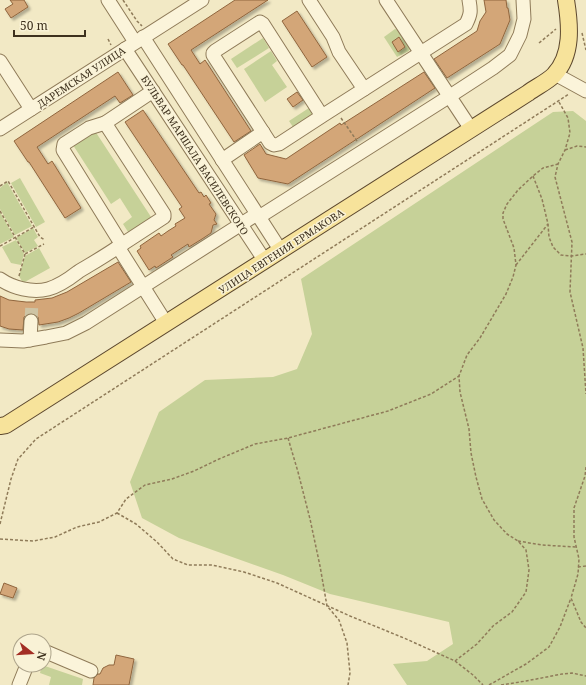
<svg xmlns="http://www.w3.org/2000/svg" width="586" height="685" font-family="'Noto Serif',serif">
	<defs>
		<filter id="shadow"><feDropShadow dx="2.5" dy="2.5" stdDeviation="1" flood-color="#0004"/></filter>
	</defs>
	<rect width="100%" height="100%" fill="#f2e9c5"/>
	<g fill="#c6d198">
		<polygon points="395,29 398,30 410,49 409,51 397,57 384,37"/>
		<polygon points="263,38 269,48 237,68 231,59"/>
		<polygon points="271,51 277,61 272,65 287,87 265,102 244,69"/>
		<polygon points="312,106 318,115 295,130 289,121"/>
		<polygon points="573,111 586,121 586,685 407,685 393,664 427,661 453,644 449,622 330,594 283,575 179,538 142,518 130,482 159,412 205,380 273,377 297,369 312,334 301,279 553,112"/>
		<polygon points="95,131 153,220 130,235 123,224 132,217 120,198 111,204 73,145"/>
		<polygon points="20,178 45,222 36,227 11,183"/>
		<polygon points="7,182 32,226 15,235 0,209 0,188"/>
		<polygon points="0,212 14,237 0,244"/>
		<polygon points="33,228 38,237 34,240 38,246 25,253 16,238"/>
		<polygon points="16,240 24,254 21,265 11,263 2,247"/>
		<polygon points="39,248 50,268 23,283 19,276 25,256"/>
		<polygon points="42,665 83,679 82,685 49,685 51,677 40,673"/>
	</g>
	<g fill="#d3a678" stroke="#90653d" filter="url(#shadow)">
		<polygon points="10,0 24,0 28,7 11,18 5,9 13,4"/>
		<polygon points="235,0 268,0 191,50 200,64 205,60 251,131 234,142 183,65 182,65 168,44"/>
		<polygon points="484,0 506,0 507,8 508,8 510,20 500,44 447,78 434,59 477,31 480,21 486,12"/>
		<polygon points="297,11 327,57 312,67 282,21"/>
		<polygon points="399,37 405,47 398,52 392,42"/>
		<polygon points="118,72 133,95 120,103 115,96 37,147 48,164 52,161 81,208 65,218 29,162 28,162 14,141"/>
		<polygon points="424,72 435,88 288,184 258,178 244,155 260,144 266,154 286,159 340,123 341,125"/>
		<polygon points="297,92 303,100 293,107 287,99"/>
		<polygon points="143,110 199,193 201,192 204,197 206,195 211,203 209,204 216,214 214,220 217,224 213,225 211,233 202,239 189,247 188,244 171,255 173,257 156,268 155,266 149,270 137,251 141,248 140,246 159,233 161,236 168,231 176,226 175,224 185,218 179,209 182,207 125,122"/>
		<polygon points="118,262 131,282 79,313 69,318 58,322 39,325 38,317 35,314 31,313 27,314 24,317 23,330 9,329 0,326 0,296 9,300 26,302 35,302 35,300 52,298 67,292"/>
		<polygon points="4,583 17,588 13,598 0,594"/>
		<polygon points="116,655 134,659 129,685 93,685 94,678 98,674 100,674 103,668 109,665 114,665"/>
	</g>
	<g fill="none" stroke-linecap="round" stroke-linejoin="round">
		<polyline stroke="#cec4a4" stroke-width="13" stroke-dasharray="13 6" stroke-linecap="butt" points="31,321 32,302"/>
		<g stroke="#8f7b59" stroke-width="15">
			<g id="minor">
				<polyline points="108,0 135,42"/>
				<polyline points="309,0 333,37 339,52 364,89"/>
				<polyline points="386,0 471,129"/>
				<polyline points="143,37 281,251"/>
				<polyline points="125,49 265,261"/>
				<polyline points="0,61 31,109"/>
				<polyline points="555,74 586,91"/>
				<path d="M322,116L279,144L274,145L270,143L213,55V53L215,51L260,22L263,24L322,116L466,24C471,14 471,11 469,0"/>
				<polyline points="105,123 89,128 64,144 63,150 122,245"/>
				<polyline points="0,129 202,0"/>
				<polyline points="222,160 263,132"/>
				<polyline points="259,217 450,96 493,68 510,55 520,35 524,19 523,0"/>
				<polyline points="118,247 161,219 164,217 164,214 105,123 153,91"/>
				<path d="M0,279C13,288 32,293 48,289C59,286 69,279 78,272C91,264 105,256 118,247L166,323"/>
				<polyline points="0,340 23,341 46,337 66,333 86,323 257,214"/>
				<polyline points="30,340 31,321"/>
				<polyline points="44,651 91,671"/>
				<polyline points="19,685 27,665"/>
			</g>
		</g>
		<g stroke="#5d482e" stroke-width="18">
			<path id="major" d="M0,426L6,425L528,93C536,87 547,82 554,75C573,55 570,25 566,0"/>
		</g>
		<g stroke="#8f7b59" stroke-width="1.5" stroke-dasharray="3 2" stroke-linecap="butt">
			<polyline points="123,0 137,21 142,26"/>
			<polyline points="582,33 586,50"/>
			<polyline points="108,39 111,45"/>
			<polyline points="539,43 556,29"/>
			<polyline points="559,102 568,118 570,133 565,150 558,164 555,177 572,242 570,292 583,348 586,394"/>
			<polyline points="341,118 357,141"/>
			<polyline points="565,150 577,146 586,147"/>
			<polyline points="533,176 542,199 548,224 549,237 553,247 561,255 571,256 586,254"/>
			<polyline points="0,186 8,181 40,237 45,240"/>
			<polyline points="0,211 25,254 44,244"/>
			<polyline points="0,246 34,227"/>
			<polyline points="516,265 548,224"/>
			<polyline points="19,276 25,254"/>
			<polyline points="288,438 298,472 310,519 320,566 327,606 339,620 347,643 350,673 348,685"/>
			<polyline points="586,467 585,476 574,508 574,537 579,559 578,574 571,598 581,622 586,628"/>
			<polyline points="117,513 136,524 157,542 173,559 188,565 212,565 244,572 277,583 350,616 404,638 455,661 473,675 483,685"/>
			<polyline points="0,524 11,479 18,459 36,439 569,94"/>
			<polyline points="0,539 33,541 55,537 77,527 99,522 117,513 126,499 145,485 172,479 194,471 219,459 255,444 288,438 388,411 431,394 459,376"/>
			<polyline points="518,541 542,545 576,547"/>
			<polyline points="578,567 586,566"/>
			<polyline points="455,661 477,644 493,626 512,612 526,592 529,570 526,550 518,541 507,534 494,520 482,499 476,477 471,453 469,429 460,392 459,376 467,355 480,338 506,294 513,277 516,265 514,248 503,219 503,213 507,204 518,190 533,176 543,168 558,164"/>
			<polyline points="489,685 526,664 549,647 560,627 571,598"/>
			<polyline points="501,685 526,681 562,674 572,673 586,676"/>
		</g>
		<use href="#minor" stroke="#fbf4da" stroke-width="13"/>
		<use href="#major" stroke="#f7e39b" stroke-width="16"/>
	</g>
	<g text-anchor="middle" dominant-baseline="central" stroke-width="3" stroke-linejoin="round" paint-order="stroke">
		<g font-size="10" fill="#3e311e" stroke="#f9f2d6">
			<text transform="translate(81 77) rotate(-33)">ДАРЕМСКАЯ УЛИЦА</text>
			<text transform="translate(195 155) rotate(57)">БУЛЬВАР МАРШАЛА ВАСИЛЕВСКОГО</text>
			<text transform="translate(281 251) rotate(-33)">УЛИЦА ЕВГЕНИЯ ЕРМАКОВА</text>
		</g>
	</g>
	<g transform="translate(32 653) rotate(107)"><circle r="19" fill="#f9f2d6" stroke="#aea58c"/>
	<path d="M0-3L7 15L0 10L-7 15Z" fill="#a32e24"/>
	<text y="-6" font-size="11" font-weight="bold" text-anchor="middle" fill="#3e311e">N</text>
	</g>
	<path d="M14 30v6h71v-6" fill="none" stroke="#3e311e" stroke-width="2"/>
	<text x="20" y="30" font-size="12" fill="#3e311e" stroke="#f9f2d6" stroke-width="3" paint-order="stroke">50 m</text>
</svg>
